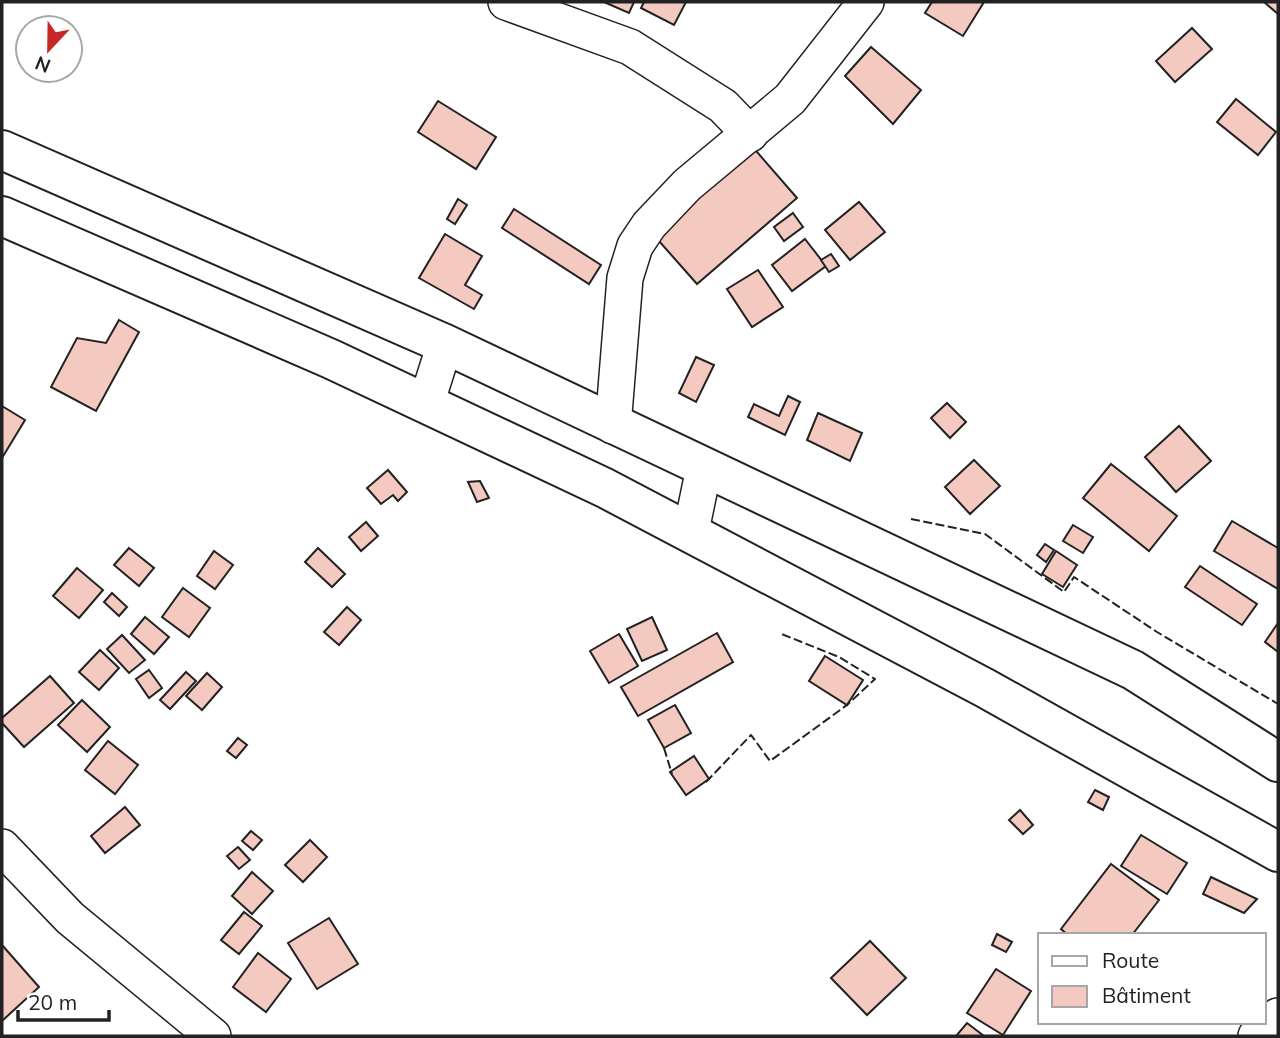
<svg xmlns="http://www.w3.org/2000/svg" width="1280" height="1038" font-family="Mulish,sans-serif">
	<rect width="100%" height="100%" fill="#fff"/>
	<g fill="#f3c9c0" stroke="#222" stroke-width="2">
		<polygon points="604,2 634,2 629,13"/>
		<polygon points="644,2 686,2 674,25 641,8"/>
		<polygon points="932,2 984,2 963,36 925,13"/>
		<polygon points="1264,2 1278,2 1278,14"/>
		<polygon points="1192,28 1212,49 1175,82 1156,61"/>
		<polygon points="871,47 921,90 893,124 845,76"/>
		<polygon points="1236,99 1276,132 1258,155 1217,122"/>
		<polygon points="438,101 496,137 476,169 418,132"/>
		<polygon points="751,145 797,198 697,284 651,232"/>
		<polygon points="458,199 467,205 455,224 447,219"/>
		<polygon points="859,202 885,232 850,260 825,230"/>
		<polygon points="514,209 601,265 589,284 502,228"/>
		<polygon points="793,213 803,227 784,241 774,227"/>
		<polygon points="445,234 482,256 465,285 482,295 474,309 419,278"/>
		<polygon points="805,239 826,266 792,291 772,265"/>
		<polygon points="831,254 839,266 829,272 821,260"/>
		<polygon points="758,270 783,307 752,327 727,289"/>
		<polygon points="119,320 139,332 96,411 51,387 77,338 106,343"/>
		<polygon points="696,357 714,365 696,402 679,393"/>
		<polygon points="788,396 800,402 785,435 748,417 754,404 779,416"/>
		<polygon points="947,403 966,422 950,438 931,418"/>
		<polygon points="2,406 25,420 2,458"/>
		<polygon points="818,413 862,433 850,461 807,440"/>
		<polygon points="1179,426 1211,461 1176,492 1145,457"/>
		<polygon points="974,460 1000,486 970,514 945,487"/>
		<polygon points="1111,464 1177,516 1149,551 1083,498"/>
		<polygon points="388,470 407,492 398,501 393,495 381,504 367,488"/>
		<polygon points="480,481 489,498 477,502 468,482"/>
		<polygon points="1232,521 1278,548 1278,589 1214,551"/>
		<polygon points="366,522 378,536 361,551 349,537"/>
		<polygon points="1073,525 1093,537 1083,553 1063,541"/>
		<polygon points="1045,544 1054,550 1046,562 1037,555"/>
		<polygon points="129,548 154,568 139,586 114,565"/>
		<polygon points="318,548 345,574 332,587 305,562"/>
		<polygon points="214,551 233,565 215,589 197,576"/>
		<polygon points="1056,551 1077,565 1063,587 1042,574"/>
		<polygon points="1200,566 1257,604 1242,625 1185,587"/>
		<polygon points="77,568 103,590 79,618 53,596"/>
		<polygon points="183,588 210,608 189,637 162,617"/>
		<polygon points="112,593 127,607 119,616 104,602"/>
		<polygon points="347,607 361,620 339,645 324,632"/>
		<polygon points="145,617 169,637 154,654 131,634"/>
		<polygon points="652,617 667,650 642,661 627,629"/>
		<polygon points="1278,623 1278,652 1265,642"/>
		<polygon points="717,633 733,662 638,716 621,687"/>
		<polygon points="619,634 638,666 609,683 590,651"/>
		<polygon points="122,635 145,660 129,673 107,649"/>
		<polygon points="100,650 119,668 99,690 79,672"/>
		<polygon points="825,656 863,680 847,705 809,681"/>
		<polygon points="149,670 162,688 149,698 136,679"/>
		<polygon points="186,672 196,681 170,709 160,700"/>
		<polygon points="207,673 222,687 202,710 186,696"/>
		<polygon points="50,676 74,703 24,747 2,723 2,718"/>
		<polygon points="82,700 110,727 87,752 58,725"/>
		<polygon points="675,705 691,733 664,748 648,720"/>
		<polygon points="238,738 247,745 236,758 227,751"/>
		<polygon points="108,741 138,765 115,794 85,770"/>
		<polygon points="694,756 709,779 686,795 670,772"/>
		<polygon points="1095,790 1109,797 1103,810 1088,802"/>
		<polygon points="125,807 140,825 105,853 91,836"/>
		<polygon points="1020,810 1033,825 1023,834 1009,820"/>
		<polygon points="251,831 262,840 253,850 242,841"/>
		<polygon points="1141,835 1187,863 1167,894 1121,866"/>
		<polygon points="310,840 327,857 303,882 285,865"/>
		<polygon points="238,847 250,860 239,869 227,856"/>
		<polygon points="1111,864 1159,900 1132,935 1068,935 1061,929"/>
		<polygon points="252,872 273,891 252,914 232,896"/>
		<polygon points="1211,877 1257,899 1244,913 1203,894"/>
		<polygon points="244,912 262,926 239,954 221,940"/>
		<polygon points="329,918 358,964 317,989 288,943"/>
		<polygon points="997,934 1012,942 1006,952 992,945"/>
		<polygon points="870,941 906,978 867,1015 831,978"/>
		<polygon points="2,945 39,987 2,1021"/>
		<polygon points="258,953 291,979 266,1012 233,987"/>
		<polygon points="996,969 1031,991 1003,1035 967,1013"/>
		<polygon points="967,1023 984,1036 956,1036"/>
	</g>
	<g fill="none" stroke-linecap="round" stroke-linejoin="round">
		<g stroke="#222" stroke-width="38">
			<g id="minor">
				<polyline points="506,2 630,47 723,106 750,134"/>
				<polyline points="426,404 445,344"/>
				<polyline points="613,426 625,278 635,246 649,225 687,185 790,99 866,2"/>
				<polyline points="691,531 704,468"/>
				<polyline points="2,847 70,918 213,1036"/>
				<polyline points="1256,1036 1278,1016"/>
			</g>
		</g>
		<g stroke="#222" stroke-width="42">
			<g id="major">
				<polyline points="2,150 445,344 1133,670 1278,762"/>
				<polyline points="2,216 331,359 605,488 985,688 1278,852"/>
			</g>
		</g>
		<use href="#minor" stroke="#fff" stroke-width="35"/>
		<use href="#major" stroke="#fff" stroke-width="38"/>
		<g stroke="#222" stroke-width="2" stroke-dasharray="9 3.5" stroke-linecap="butt">
			<polyline points="911,519 985,534 1064,592 1074,577 1157,632 1278,704"/>
			<polyline points="664,748 672,774"/>
			<polyline points="706,782 751,735 770,761 847,705 875,679 839,657 779,633"/>
		</g>
	</g>
	<rect width="1280" height="1038" fill="none" stroke="#222222" stroke-width="7"/>
	<rect x="1038" y="933" width="228" height="91" fill="#ffffff" stroke="#a7a7a7" stroke-width="2"/>
	<rect x="1052" y="956" width="35" height="10" fill="#ffffff" stroke="#a7a7a7" stroke-width="2"/>
	<text x="1102" y="968" font-size="21" fill="#222222">Route</text>
	<rect x="1052" y="986" width="35" height="21" fill="#f3c9c0" stroke="#a7a7a7" stroke-width="2"/>
	<text x="1102" y="1003" font-size="21" fill="#222222">Bâtiment</text>
	<g transform="translate(49 49) rotate(202)"><circle r="33" fill="#ffffff" stroke="#a7a7a7" stroke-width="2"/>
	<path d="M0-5L12 26L0 18L-12 26Z" fill="#c62828"/>
	<text y="-10" font-size="19" font-weight="bold" text-anchor="middle" fill="#222222">N</text>
	</g>
	<path d="M18 1010v10h91v-10" fill="none" stroke="#222222" stroke-width="3.5"/>
	<text x="28" y="1010" font-size="21" fill="#222222" stroke="#ffffff" stroke-width="5" paint-order="stroke">20 m</text>
</svg>
